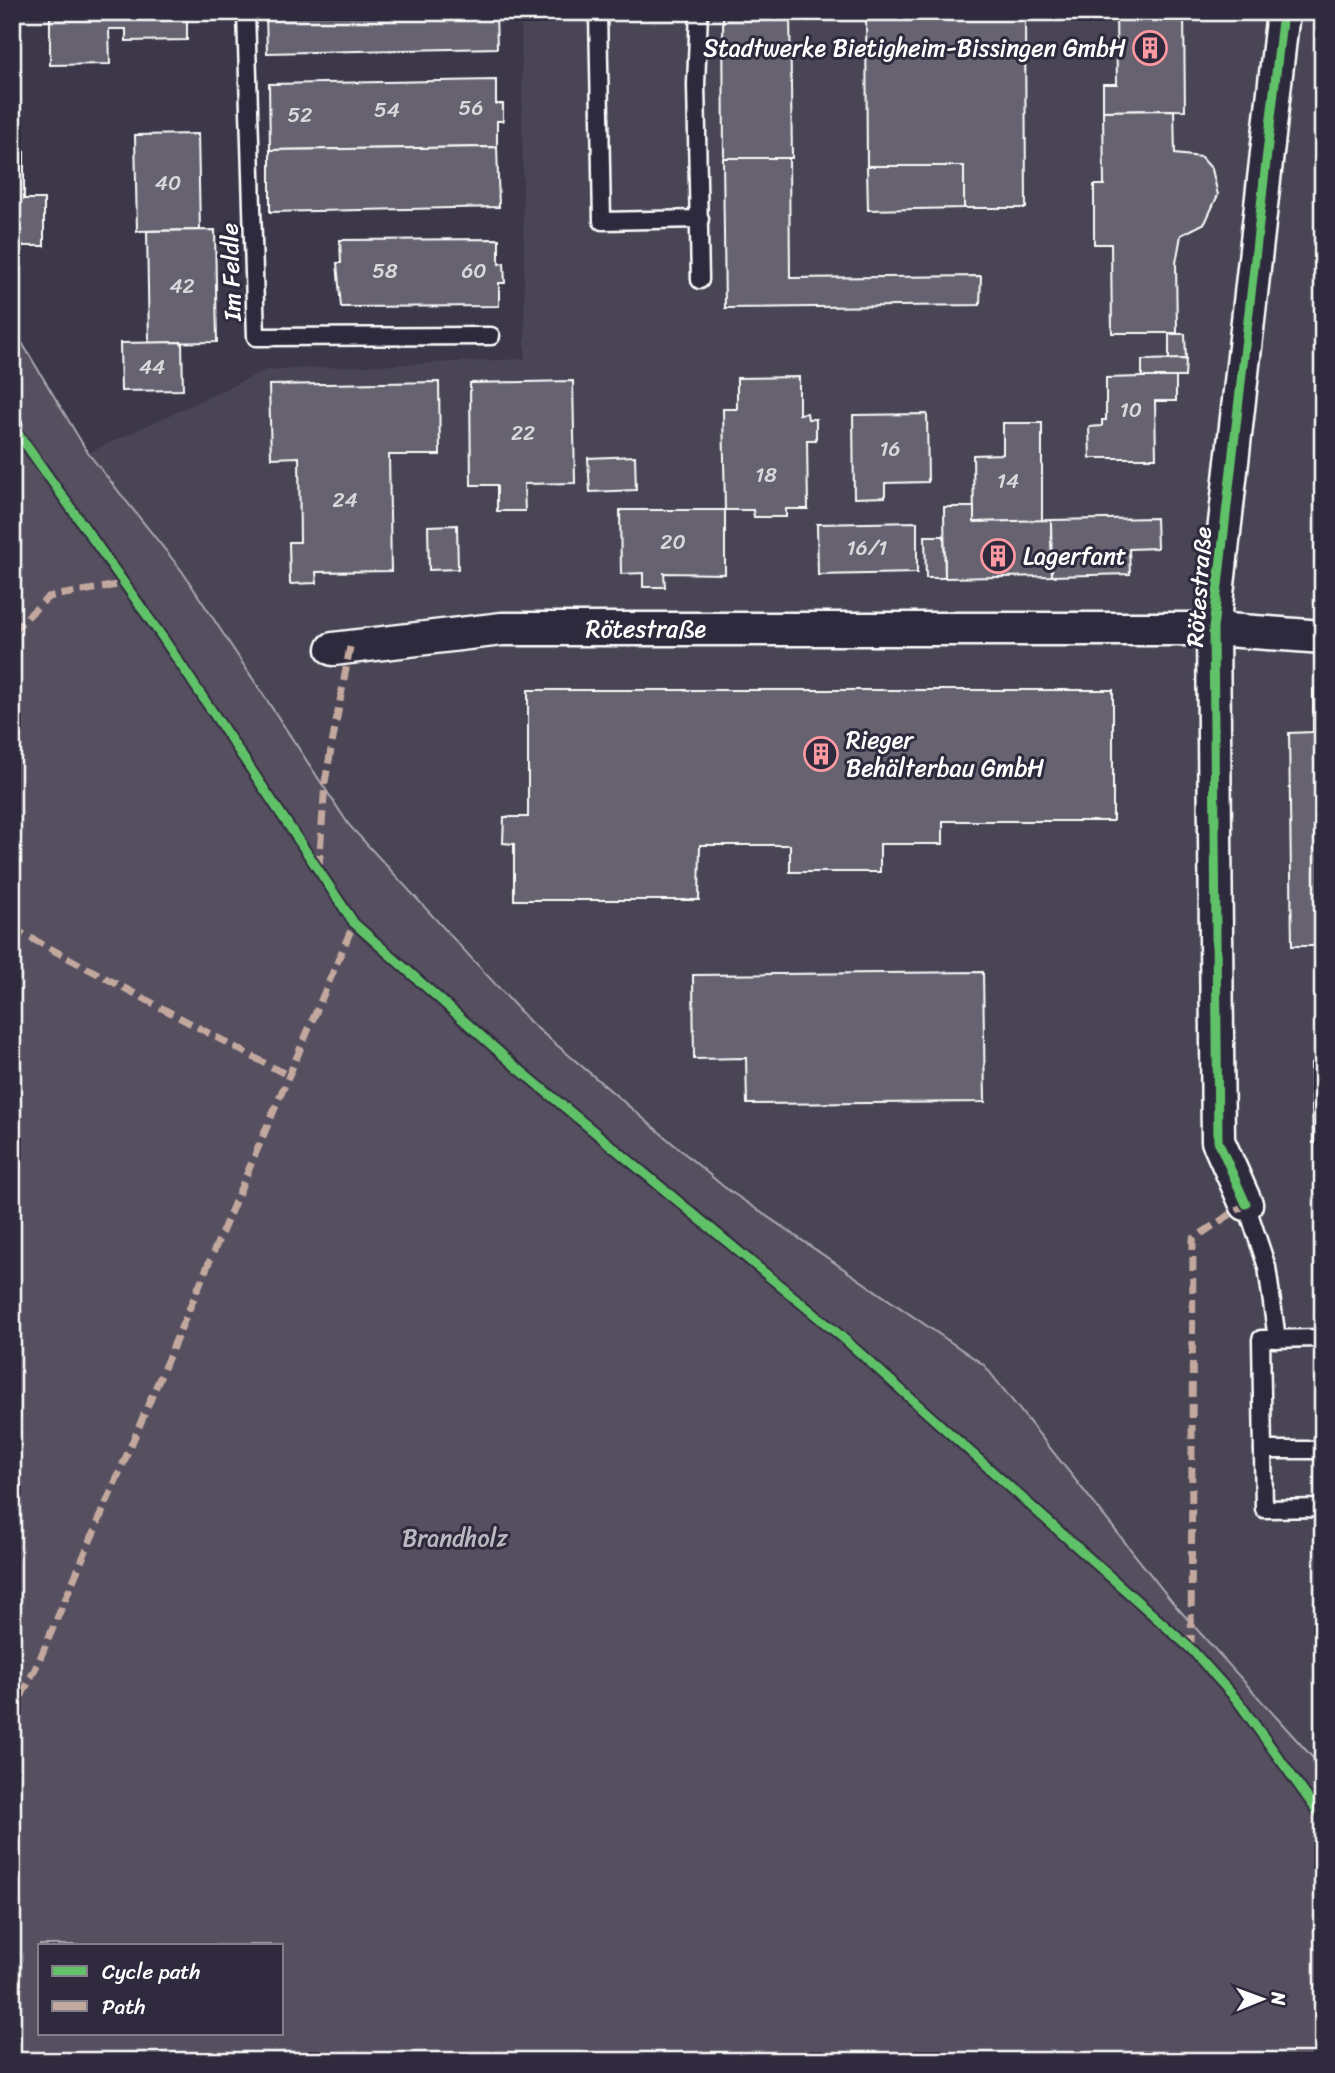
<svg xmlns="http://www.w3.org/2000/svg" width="1335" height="2073" font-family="Sriracha,sans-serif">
	<rect width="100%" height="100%" fill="#3c3749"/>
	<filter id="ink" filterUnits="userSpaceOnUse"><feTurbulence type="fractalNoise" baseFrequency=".0143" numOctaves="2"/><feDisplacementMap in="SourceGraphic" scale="14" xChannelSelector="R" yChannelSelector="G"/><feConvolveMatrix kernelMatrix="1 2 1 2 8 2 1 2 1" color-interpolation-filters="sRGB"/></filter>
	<g filter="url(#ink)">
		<polygon fill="#494455" points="521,12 1323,12 1323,1769 1174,1604 724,1187 531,1023 349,825 182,571 88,453 266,370 525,359"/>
		<path fill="#555060" stroke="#aaa8b0" stroke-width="2" fill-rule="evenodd" d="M12,326L88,453L182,571L349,825L531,1023L724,1187L984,1365L1174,1604L1323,1769V2061H12ZM40,1945H282V2033H40Z"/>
		<g fill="#666270" stroke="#fff" stroke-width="2">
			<polygon points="50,12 187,12 187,40 126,41 126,29 109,29 110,64 50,65"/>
			<polygon points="266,12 496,12 497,48 267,53"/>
			<polygon points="723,12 790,12 792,158 724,158"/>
			<polygon points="866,12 1025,12 1026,208 964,208 964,166 867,166"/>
			<polygon points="1116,12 1184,12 1185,110 1103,111 1103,84 1117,84"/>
			<polygon points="496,80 496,104 503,104 503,121 497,121 497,147 270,150 269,84"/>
			<polygon points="1174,110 1175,154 1201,157 1212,169 1218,195 1205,223 1181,235 1176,263 1177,333 1112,333 1111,244 1094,244 1094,185 1104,185 1103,111"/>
			<polygon points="198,134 200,230 137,231 135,135"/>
			<polygon points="497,147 499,207 270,212 270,150"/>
			<polygon points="12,151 24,151 24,199 44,199 44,246 12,246"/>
			<polygon points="723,158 789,158 790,278 981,276 980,305 725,308"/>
			<polygon points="867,166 964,166 964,208 868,210"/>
			<polygon points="215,230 217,342 149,343 147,231"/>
			<polygon points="499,239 499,264 504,263 505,283 499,283 499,306 341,307 337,263 341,263 340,240"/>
			<polygon points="1323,245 1323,277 1316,277 1316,246"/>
			<polygon points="1169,334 1185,334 1186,359 1169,360"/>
			<polygon points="182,342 183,390 121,391 120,343"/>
			<polygon points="1186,359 1185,377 1142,377 1142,360"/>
			<polygon points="799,377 799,414 807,413 808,419 816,419 816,440 807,440 808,509 786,509 786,517 754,517 753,510 725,510 723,409 737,409 737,378"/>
			<polygon points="1142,377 1176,377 1176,401 1155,401 1156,458 1090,458 1089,427 1102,426 1102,420 1106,420 1106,378"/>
			<polygon points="573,381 575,483 524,484 525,511 497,511 497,485 471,485 470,383"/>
			<polygon points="439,382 440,455 389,455 391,571 316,572 317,583 290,584 289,542 300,542 299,457 271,458 269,385"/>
			<polygon points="927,414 928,482 885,483 885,497 854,498 853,415"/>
			<polygon points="1003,423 1042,423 1042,521 974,522 973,455 1003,454"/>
			<polygon points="635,456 636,490 590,492 588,458"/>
			<polygon points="944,507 974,507 974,522 1051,520 1052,576 945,578"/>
			<polygon points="620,510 725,510 725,574 664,573 665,587 643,587 643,573 621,574"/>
			<polygon points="1156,518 1157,548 1129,549 1130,574 1052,576 1051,520"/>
			<polygon points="917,522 917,573 818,575 817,524"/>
			<polygon points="457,525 458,569 429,570 428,526"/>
			<polygon points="925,536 944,536 945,578 926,578"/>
			<polygon points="1313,689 1323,689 1323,946 1292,946 1289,733 1313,732"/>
			<polygon points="528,690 1113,690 1113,821 943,821 943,844 880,844 880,872 790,872 790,845 700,845 699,900 514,900 514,844 503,843 504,817 528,817"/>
			<polygon points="983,972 985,1102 747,1104 746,1058 694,1059 693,975"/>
			<polygon points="1311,1063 1323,1063 1323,1143 1313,1143"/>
		</g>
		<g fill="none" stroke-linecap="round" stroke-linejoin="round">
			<g stroke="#fff" stroke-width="21">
				<g id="service">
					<polyline points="246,12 256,337 491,336"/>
					<polyline points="598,12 602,221 700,219"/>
					<polyline points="699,12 696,84 700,280"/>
					<polyline points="12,425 13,425"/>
					<polyline points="1246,1204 1267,1267 1277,1339"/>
					<polyline points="1323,1338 1261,1339 1264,1509 1323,1508"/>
					<polyline points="1263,1450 1323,1450"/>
				</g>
			</g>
			<g stroke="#fff" stroke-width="37">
				<g id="minor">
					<polyline points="333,649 502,629 1213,629 1323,637"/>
					<polyline points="1246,1204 1218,1141 1213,629 1283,12"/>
				</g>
			</g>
			<use href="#service" stroke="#2f2a3d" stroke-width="16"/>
			<use href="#minor" stroke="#2f2a3d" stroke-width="32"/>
			<g stroke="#c3a89e" stroke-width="7" stroke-dasharray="14 7" stroke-linecap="butt">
				<polyline points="12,632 48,597 123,584"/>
				<polyline points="319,868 325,782 350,647"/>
				<polyline points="12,928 289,1076"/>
				<polyline points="1191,1649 1193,1239 1246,1204"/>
				<polyline points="12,1715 38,1663 354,923"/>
			</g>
			<g stroke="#2f2a3d" stroke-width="13">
				<g id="cycleway">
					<polyline points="12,425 163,638 354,923 515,1066 842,1337 1191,1649 1237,1700 1323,1819"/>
					<polyline points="1246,1204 1218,1141 1213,629 1283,12"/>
				</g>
			</g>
			<use href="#cycleway" stroke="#61c268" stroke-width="9"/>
		</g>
	</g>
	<defs>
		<g id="building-ring" transform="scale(1.75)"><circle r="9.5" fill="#2f2a3d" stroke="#ff9aa2" stroke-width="1.5"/><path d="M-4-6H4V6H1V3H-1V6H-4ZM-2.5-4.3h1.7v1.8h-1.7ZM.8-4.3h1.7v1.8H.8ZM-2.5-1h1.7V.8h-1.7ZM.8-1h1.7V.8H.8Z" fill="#ff9aa2"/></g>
	</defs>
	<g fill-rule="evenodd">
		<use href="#building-ring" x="1150" y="48"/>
		<use href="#building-ring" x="998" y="556"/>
		<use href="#building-ring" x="821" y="754"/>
	</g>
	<g text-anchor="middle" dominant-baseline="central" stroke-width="6" stroke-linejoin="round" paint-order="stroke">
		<g font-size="21" fill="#d9d8db">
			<text x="471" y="108">56</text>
			<text x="387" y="110">54</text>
			<text x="300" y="115">52</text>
			<text x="168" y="183">40</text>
			<text x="385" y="271">58</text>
			<text x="474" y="271">60</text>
			<text x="182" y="286">42</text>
			<text x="152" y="367">44</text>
			<text x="1131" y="410">10</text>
			<text x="523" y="433">22</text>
			<text x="890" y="449">16</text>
			<text x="766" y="475">18</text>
			<text x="1008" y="481">14</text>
			<text x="345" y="500">24</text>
			<text x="673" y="542">20</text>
			<text x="867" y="548">16/1</text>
		</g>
		<g font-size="24" fill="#fff" stroke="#2f2a3d" text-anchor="start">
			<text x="1126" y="48" text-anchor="end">Stadtwerke Bietigheim-Bissingen GmbH</text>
			<text x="1023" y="556">Lagerfant</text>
			<text x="846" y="740">Rieger<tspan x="846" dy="28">Behälterbau GmbH</tspan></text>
		</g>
		<g font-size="24" fill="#fff" stroke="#2f2a3d">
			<text transform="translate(231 272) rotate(-92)">Im Feldle</text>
			<text transform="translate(1199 587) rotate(-86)">Rötestraße</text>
			<text x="646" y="629">Rötestraße</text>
		</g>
		<g font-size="24" fill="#bbb9bf" stroke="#2f2a3d">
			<text x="455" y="1538">Brandholz</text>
		</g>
	</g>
	<rect width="1335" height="2073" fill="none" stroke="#2f2a3d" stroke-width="42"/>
	<rect x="21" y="21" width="1293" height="2031" fill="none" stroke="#fff" stroke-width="2.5" filter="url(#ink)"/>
	<rect x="38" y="1944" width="245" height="91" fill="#2f2a3d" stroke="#827f8b" stroke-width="2"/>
	<rect x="52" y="1966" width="35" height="10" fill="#61c268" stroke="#827f8b" stroke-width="2"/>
	<text x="102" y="1979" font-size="21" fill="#ffffff">Cycle path</text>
	<rect x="52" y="2001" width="35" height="10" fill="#c3a89e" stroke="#827f8b" stroke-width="2"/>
	<text x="102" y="2014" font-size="21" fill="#ffffff">Path</text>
	<g transform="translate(1262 1999) rotate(89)" stroke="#2f2a3d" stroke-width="5" paint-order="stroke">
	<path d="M0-5L12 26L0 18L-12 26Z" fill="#ffffff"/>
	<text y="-10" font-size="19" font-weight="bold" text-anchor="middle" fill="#ffffff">N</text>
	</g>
</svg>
